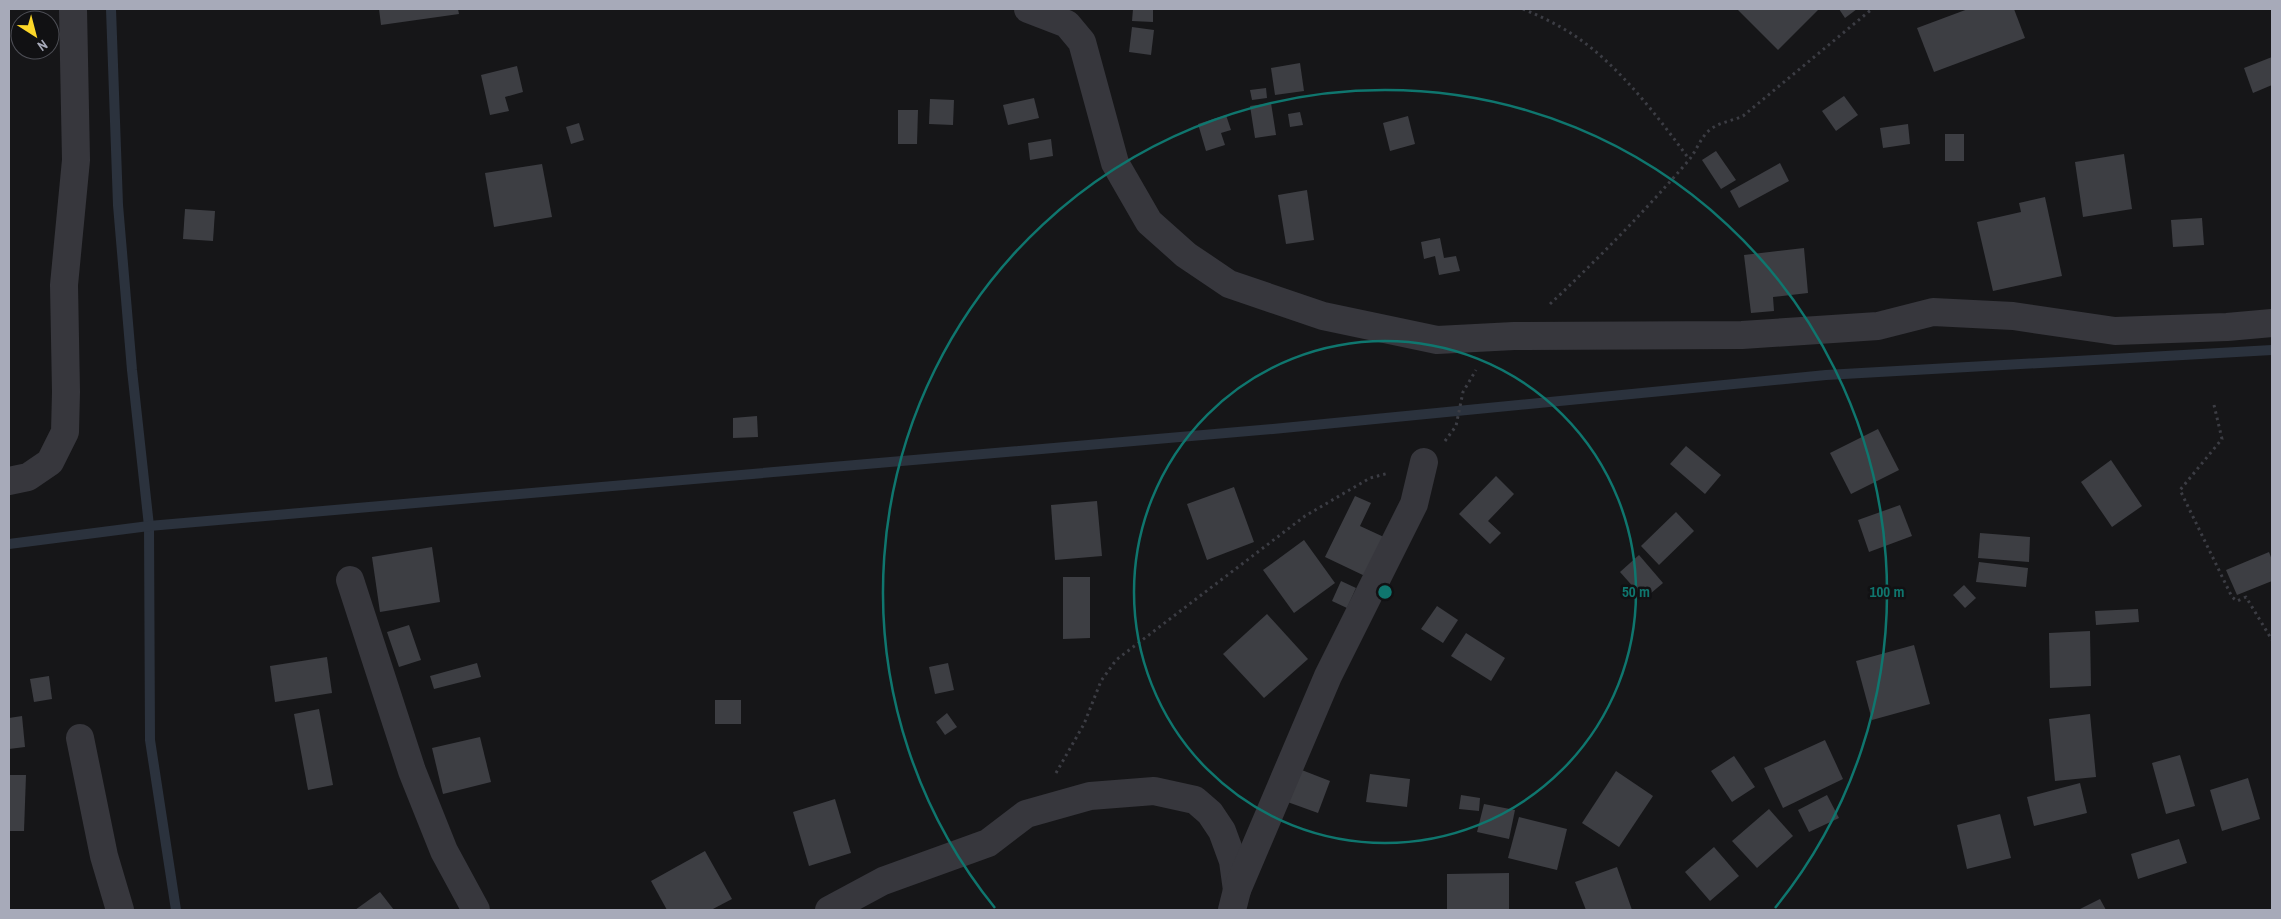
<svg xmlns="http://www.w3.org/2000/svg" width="2281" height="919" font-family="'Archivo Narrow',sans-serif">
	<rect width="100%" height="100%" fill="#161618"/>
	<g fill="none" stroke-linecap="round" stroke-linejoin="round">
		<g stroke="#2b323d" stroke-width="10">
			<polyline points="111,9 118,205 132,370 149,526 150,740 176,910"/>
			<polyline points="9,544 149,526 1273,429 1826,375 2272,350"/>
		</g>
	</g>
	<g fill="#3d3e43">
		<polygon points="379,9 458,9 459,14 381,25"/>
		<polygon points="1133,9 1153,9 1153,22 1132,21"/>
		<polygon points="1737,9 1819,9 1778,50"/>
		<polygon points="1839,9 1857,9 1845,18"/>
		<polygon points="1968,9 2014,9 2025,38 1934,72 1917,28"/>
		<polygon points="1132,27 1154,30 1151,55 1129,52"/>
		<polygon points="50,31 54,50 50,50"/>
		<polygon points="2272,57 2272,85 2253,93 2244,68"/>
		<polygon points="1300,63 1304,91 1275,95 1271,68"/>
		<polygon points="517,66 523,92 505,97 509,111 490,115 481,75"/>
		<polygon points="1266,88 1267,98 1252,100 1250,90"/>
		<polygon points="1844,96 1858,115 1836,131 1822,111"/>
		<polygon points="1034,98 1039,118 1008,125 1003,105"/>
		<polygon points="930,99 954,100 953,125 929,124"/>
		<polygon points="1271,103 1276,135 1255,138 1250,106"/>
		<polygon points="898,110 918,110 917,144 898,144"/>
		<polygon points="1300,112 1303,125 1290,127 1288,114"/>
		<polygon points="1226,115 1231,130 1221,133 1225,145 1206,151 1198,124"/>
		<polygon points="1408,116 1415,144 1390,151 1383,123"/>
		<polygon points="579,123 584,140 571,144 566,127"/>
		<polygon points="1908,124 1910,144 1883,148 1880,128"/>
		<rect x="1945" y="134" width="19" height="27"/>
		<polygon points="1051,139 1053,156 1030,160 1028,143"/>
		<polygon points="1716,151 1736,180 1721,189 1702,160"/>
		<polygon points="2124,154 2132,209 2083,217 2075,162"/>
		<polygon points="1780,163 1789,181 1739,208 1730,191"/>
		<polygon points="542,164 552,217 494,227 485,173"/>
		<polygon points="1307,190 1314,240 1286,244 1278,195"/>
		<polygon points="2045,197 2062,276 1993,291 1977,222 2021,212 2019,203"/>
		<polygon points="185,209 215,211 213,241 183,239"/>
		<polygon points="2202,218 2204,245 2173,247 2171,220"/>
		<polygon points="1440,238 1444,258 1456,256 1460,271 1439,275 1435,256 1424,259 1421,242"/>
		<polygon points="1804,248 1808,293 1773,297 1774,311 1751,313 1744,255"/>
		<polygon points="757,416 758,437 733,438 733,418"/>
		<polygon points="1878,429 1899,470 1851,494 1830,453"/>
		<polygon points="1686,446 1721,475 1705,494 1670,464"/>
		<polygon points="2111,460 2142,506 2112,527 2081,482"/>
		<polygon points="1496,476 1514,494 1488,521 1501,533 1490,544 1459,514"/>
		<polygon points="1234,487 1254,542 1207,560 1187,504"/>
		<polygon points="1355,496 1371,503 1360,526 1386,538 1367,577 1325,557"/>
		<polygon points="1097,501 1102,556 1055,560 1051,505"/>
		<polygon points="1900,505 1912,536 1869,552 1858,520"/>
		<polygon points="1676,512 1694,531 1659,565 1641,546"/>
		<polygon points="1980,533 2030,537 2029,562 1978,558"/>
		<polygon points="1304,540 1335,583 1294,613 1263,570"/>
		<polygon points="432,547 440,602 380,612 372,557"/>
		<polygon points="2269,552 2272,560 2272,581 2237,595 2226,570"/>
		<polygon points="1639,555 1663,583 1644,599 1620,572"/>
		<polygon points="1979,562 2028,568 2026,587 1976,582"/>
		<polygon points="1063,577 1090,577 1090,638 1063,639"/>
		<polygon points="1341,581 1356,588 1347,608 1332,601"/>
		<polygon points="1964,585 1976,598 1965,608 1953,595"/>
		<polygon points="1437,606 1458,620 1443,643 1421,629"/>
		<polygon points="2138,609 2139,622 2096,625 2095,611"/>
		<polygon points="1267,614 1308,659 1264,698 1223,654"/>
		<polygon points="409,625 421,660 399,667 387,632"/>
		<polygon points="2090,631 2091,686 2050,688 2049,633"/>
		<polygon points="1466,633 1505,658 1491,681 1451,656"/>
		<polygon points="1914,645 1930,704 1872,720 1856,661"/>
		<polygon points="327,657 332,693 275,702 270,666"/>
		<polygon points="477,663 481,677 434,689 430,676"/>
		<polygon points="948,663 954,690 935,694 929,667"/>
		<polygon points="49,676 52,699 34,702 30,679"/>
		<rect x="715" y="700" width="26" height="24"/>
		<polygon points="319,709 333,785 308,790 294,714"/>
		<polygon points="947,713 957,727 945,735 936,722"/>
		<polygon points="2090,714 2096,777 2055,781 2049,719"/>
		<polygon points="22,716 25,747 9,749 9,718"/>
		<polygon points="480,737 491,782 443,794 432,748"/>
		<polygon points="1825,740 1843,779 1783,808 1764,768"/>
		<polygon points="2180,755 2195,806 2166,814 2152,763"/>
		<polygon points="1734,756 1755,787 1732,802 1711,771"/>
		<polygon points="1294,767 1330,781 1318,813 1282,800"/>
		<polygon points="1616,771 1653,796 1619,847 1582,823"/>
		<polygon points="1370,774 1410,779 1407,807 1366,802"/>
		<polygon points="9,775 26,775 24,831 9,831"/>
		<polygon points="2248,778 2260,819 2222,831 2210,790"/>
		<polygon points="2080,783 2087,813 2034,826 2027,797"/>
		<polygon points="1461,795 1480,798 1479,811 1459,809"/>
		<polygon points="1827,795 1839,818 1809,832 1798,810"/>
		<polygon points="835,799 851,853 809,866 793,812"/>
		<polygon points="1484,804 1515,810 1509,839 1477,832"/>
		<polygon points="1769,809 1793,836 1757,868 1732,841"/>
		<polygon points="2000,814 2011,858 1967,869 1957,825"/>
		<polygon points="1519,817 1567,829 1557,870 1508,858"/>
		<polygon points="2179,839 2187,863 2138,879 2131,854"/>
		<polygon points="1714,847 1739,876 1710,901 1685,872"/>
		<polygon points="705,851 732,899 711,910 667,910 651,881"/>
		<polygon points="1617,867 1632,910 1586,910 1575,882"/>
		<polygon points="1509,873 1509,910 1447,910 1447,874"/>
		<polygon points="380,892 394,910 355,910"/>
		<polygon points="2100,899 2106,910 2078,910"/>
	</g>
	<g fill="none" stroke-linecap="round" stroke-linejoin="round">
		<g stroke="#3c3d44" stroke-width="3" stroke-dasharray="2.5 4" stroke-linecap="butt">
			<path d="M1523,9C1542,17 1561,26 1578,38C1620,67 1659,118 1689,159"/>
			<path d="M1550,304C1599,258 1645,211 1689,160C1697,150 1701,136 1711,129C1720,122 1732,121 1743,116L1872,9"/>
			<polyline points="2214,405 2222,439 2180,490 2232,597 2237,601 2246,597 2272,640"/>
			<polyline points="1445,441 1456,426 1463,392 1476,370"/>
			<polyline points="1056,773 1084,724 1101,681 1116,660 1305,516 1370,478 1389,473"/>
		</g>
		<g stroke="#37373d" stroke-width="28">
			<polyline points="1028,9 1067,24 1082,42 1115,163 1149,222 1186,255 1229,284 1323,316 1437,340 1514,336 1742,335 1878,326 1933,312 2013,316 2115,331 2227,327 2272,323"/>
			<polyline points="9,481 28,477 50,462 65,432 66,392 64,285 76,160 73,9"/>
			<polyline points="350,580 412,771 444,851 476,910"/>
			<polyline points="80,738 104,856 120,910"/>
			<polyline points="829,910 883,881 988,843 1026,814 1090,796 1154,791 1195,800 1210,813 1222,831 1233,861 1237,890"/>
			<polyline points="1232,910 1237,890 1328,676 1414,504 1424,462"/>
		</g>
	</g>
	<g fill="none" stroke="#0f766e" stroke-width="2.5">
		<circle cx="1385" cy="592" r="251"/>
		<path d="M995 908A502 502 0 1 1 1775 908"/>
	</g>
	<circle cx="1385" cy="592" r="8" fill="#0f766e" stroke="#111113" stroke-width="2.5"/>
	<g font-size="15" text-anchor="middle" font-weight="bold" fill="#0f766e" stroke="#111113" stroke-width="5" stroke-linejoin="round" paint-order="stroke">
		<text x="1636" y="597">50 m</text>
		<text x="1887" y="597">100 m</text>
	</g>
	<rect width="2281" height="919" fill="none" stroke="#a7aab9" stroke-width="20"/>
	<g transform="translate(35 35) rotate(144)"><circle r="24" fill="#111113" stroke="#4d4e55"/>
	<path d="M0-4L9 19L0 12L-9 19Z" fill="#fcd729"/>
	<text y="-8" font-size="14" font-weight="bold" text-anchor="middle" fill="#a7aab9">N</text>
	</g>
</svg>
